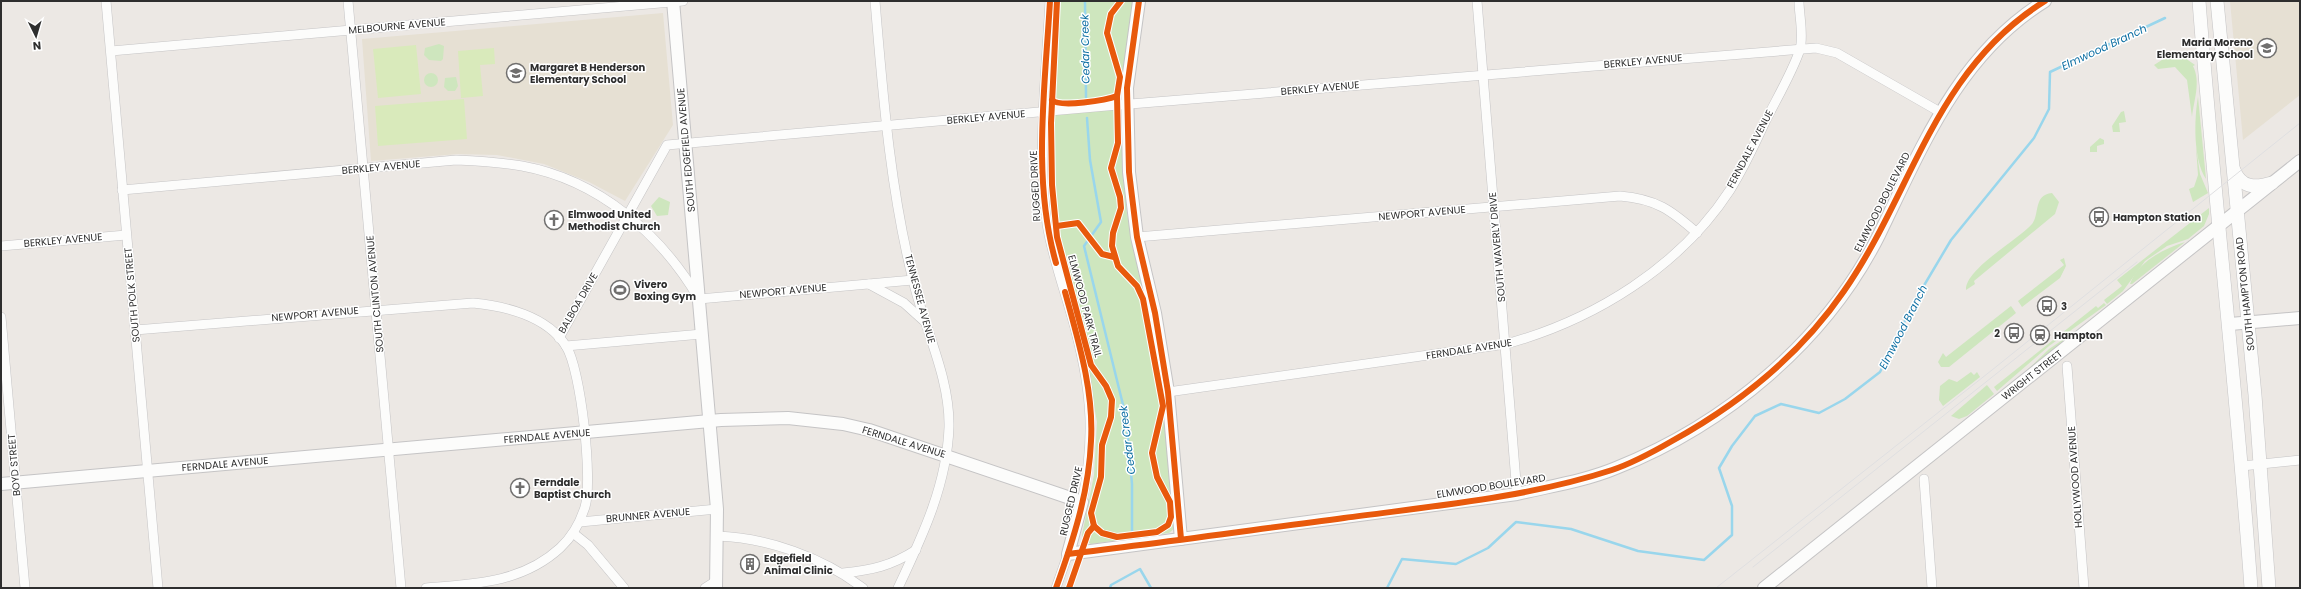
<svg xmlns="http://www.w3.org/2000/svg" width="2301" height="589" font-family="Poppins,sans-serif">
	<rect width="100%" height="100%" fill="#ece8e4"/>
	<g fill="#e6e0d3">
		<polygon points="2230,1 2300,1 2300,95 2243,140"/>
		<polygon points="663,13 673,125 625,201 589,182 544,164 497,155 458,154 371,161 362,39"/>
	</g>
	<g fill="#cee6be">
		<polygon points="1059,1 1135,1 1122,82 1124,167 1127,214 1149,315 1167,426 1175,528 1169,533 1091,544 1083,540 1082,535 1094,475 1097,422 1080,328 1059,254 1050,197 1052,90"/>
		<polygon points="439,44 444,46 443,59 441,61 429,60 424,55 425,48"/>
		<path d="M2177,57L2185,58L2195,65L2193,66C2201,82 2194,100 2192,117L2187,80L2175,67L2158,69L2154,65L2165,58Z"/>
		<circle cx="431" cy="80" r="7"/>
		<polygon points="456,77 458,86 455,91 448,91 444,87 445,78"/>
		<path d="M2198,97L2206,179C2193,160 2194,119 2198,97Z"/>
		<polygon points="2124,111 2126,122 2119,123 2120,132 2113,132 2112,126 2121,112"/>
		<polygon points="2100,138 2104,140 2104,144 2097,146 2097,152 2090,152 2090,147"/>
		<polygon points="2196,147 2200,174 2208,193 2193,202 2189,189 2194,187 2198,175"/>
		<path d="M2052,193L2059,202L2055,214L1974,281L1975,284L1966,290C1965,269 2018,240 2032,224C2040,214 2033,195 2052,193Z"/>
		<polygon points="659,197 670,202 668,215 657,216 651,206"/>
		<polygon points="2209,208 2209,214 2204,226 2188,239 2167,246 2145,261 2123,291 2107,304 2104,300 2122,286 2117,280"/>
		<path d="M2185,242L2132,284H2130C2137,262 2165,248 2185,242Z"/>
		<polygon points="2064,258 2066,266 2060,278 2022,307 2018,301 2064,265 2060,260"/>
		<polygon points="2104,303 2106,305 2049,346 1997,391 1994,387 2096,306 2098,308"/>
		<polygon points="2011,306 2016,313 1949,367 1941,367 1938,362 1943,353 1946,357"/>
		<polygon points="2079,329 2021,376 2049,349"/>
		<polygon points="1971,372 1974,375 1977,372 1980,377 1943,406 1939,400 1940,386 1949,379 1957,382"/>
		<polygon points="1987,385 1994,394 1967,416 1959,419 1951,416"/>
	</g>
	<g fill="#d9eabb">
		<polygon points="416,45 421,94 378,98 373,49"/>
		<polygon points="494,48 495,64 480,65 483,96 461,98 458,51"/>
		<polygon points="464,99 467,139 378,146 375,106"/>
	</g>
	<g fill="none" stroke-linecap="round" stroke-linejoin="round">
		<g stroke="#99d6ec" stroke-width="2.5">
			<polyline points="1085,1 1086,97"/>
			<polyline points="1087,118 1090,160 1101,222 1084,246 1126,417 1132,484 1132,533"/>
			<polyline points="1110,588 1111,585 1140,569 1151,588"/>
			<polyline points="1387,588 1402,559 1456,564 1488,548 1516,522 1571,529 1638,551 1704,560 1732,535 1732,506 1719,468 1732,446 1755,416 1781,404 1819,413 1845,399 1880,372 1913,304 1951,240 2034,138 2049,109 2050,72 2165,18"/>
		</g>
		<g stroke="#c5c4c5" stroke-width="10">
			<g id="minor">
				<polyline points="106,1 158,588"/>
				<polyline points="348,1 401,588"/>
				<path d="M875,1C883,95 890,189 913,280C924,328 950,377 949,427C947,485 922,537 898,588"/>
				<path d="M1050,1C1046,75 1037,150 1047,224C1053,261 1067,296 1076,332C1092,394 1095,439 1082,502"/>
				<polyline points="1477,1 1517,494"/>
				<polyline points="111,51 683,1"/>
				<path d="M122,190L456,160C478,161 500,162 522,166C599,180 661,234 699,299L913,280"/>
				<path d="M1137,237L1620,196C1656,199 1671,210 1697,233"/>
				<polyline points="1,246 126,235"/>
				<polyline points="869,284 904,303 924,321"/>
				<polyline points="1,317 25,588"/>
				<path d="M135,330L473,303C505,306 547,316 566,346C581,369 593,481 585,507C580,523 572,537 560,548C522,583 474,584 426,588"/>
				<polyline points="559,338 667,145 1118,105 1816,48 1837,53 1940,112"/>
				<polyline points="566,346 702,334"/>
				<polyline points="2067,366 2084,588"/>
				<path d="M1168,392L1506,344C1594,320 1680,267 1730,190C1744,168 1755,144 1766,120C1776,100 1794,69 1800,49C1804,35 1799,15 1799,1"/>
				<polyline points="2242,466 2300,460"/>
				<polyline points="1924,479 1932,588"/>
				<polyline points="580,522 717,509"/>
				<polyline points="573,533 588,545 624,588"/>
				<path d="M717,536C768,538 822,557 863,588"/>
				<path d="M843,573C872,570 891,566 916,550"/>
				<polyline points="705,588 716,581"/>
				<polyline points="1056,588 1068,554"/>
			</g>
		</g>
		<g stroke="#c5c4c5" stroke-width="14">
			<g id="tertiary">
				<polyline points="673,1 717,509 716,588"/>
				<polyline points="1139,1 1127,88 1129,172 1137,237 1155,313 1168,392 1181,539"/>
				<polyline points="2230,324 2300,318"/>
				<path d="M1,484L721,420L788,418L843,424L869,430L1082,502L1068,554L1517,494C1550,486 1585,481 1616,468C1725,425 1826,341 1879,235C1922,147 1958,55 2045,1"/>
				<polyline points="1764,588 2300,161"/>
			</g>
		</g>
		<g stroke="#c5c4c5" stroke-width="14">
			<g id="secondary">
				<path d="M2199,1C2214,197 2237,392 2251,588"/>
				<polyline points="2217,1 2255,395 2269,588"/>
				<path d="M2234,170C2241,188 2255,188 2272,183"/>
			</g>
		</g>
		<use href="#minor" stroke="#fcfcfb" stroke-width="9"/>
		<use href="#tertiary" stroke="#fcfcfb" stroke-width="12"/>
		<use href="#secondary" stroke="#fcfcfb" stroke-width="13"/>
		<g stroke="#dfdfe1" stroke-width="1">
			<polyline points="1753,567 2137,262"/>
			<polyline points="1716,588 1992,370 2300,123"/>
		</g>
		<g stroke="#fff" stroke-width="8">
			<g id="cycleway">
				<path d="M1050,1C1045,88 1032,179 1056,263"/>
				<polyline points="1057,1 1051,123 1052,185 1057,237 1091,365 1106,386 1112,400 1111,417 1102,445 1101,477 1091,513 1094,526 1102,533 1117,537 1157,532 1168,525 1171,517 1170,502 1157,477 1152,453 1163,406 1143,299 1137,286 1118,266 1112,246 1113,233 1121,208 1120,197 1111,168 1118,143 1117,96 1120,77 1107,33 1111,14 1121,1"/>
				<polyline points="1139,1 1127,88 1129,172 1137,237 1155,313 1168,392 1181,539"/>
				<path d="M1052,100C1060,108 1107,100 1117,96"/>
				<polyline points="1057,226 1078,223 1102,254 1114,257"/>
				<path d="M1068,554C1160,543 1252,530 1344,518C1433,506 1526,498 1612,470C1633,463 1653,452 1672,441C1739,404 1800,355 1844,291C1913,192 1934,70 2045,1"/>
				<path d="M1056,588C1073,541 1089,492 1091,441C1094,391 1078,340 1065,292"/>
				<polyline points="1069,588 1088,533 1094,526"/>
			</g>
		</g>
		<use href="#cycleway" stroke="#e8590c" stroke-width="6"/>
	</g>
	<defs>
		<g id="school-ring" transform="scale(1)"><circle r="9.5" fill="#fff" stroke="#706f6e" stroke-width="1.5"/><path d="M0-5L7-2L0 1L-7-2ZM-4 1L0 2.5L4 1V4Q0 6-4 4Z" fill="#706f6e"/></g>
		<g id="bus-ring" transform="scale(1)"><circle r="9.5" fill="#fff" stroke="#706f6e" stroke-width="1.5"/><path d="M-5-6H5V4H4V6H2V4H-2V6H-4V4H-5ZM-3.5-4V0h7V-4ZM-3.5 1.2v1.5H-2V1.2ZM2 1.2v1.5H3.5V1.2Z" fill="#706f6e"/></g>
		<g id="church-ring" transform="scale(1)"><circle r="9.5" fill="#fff" stroke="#706f6e" stroke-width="1.5"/><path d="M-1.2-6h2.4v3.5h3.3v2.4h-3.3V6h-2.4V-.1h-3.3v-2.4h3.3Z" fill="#706f6e"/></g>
		<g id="stadium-ring" transform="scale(1)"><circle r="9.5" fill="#fff" stroke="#706f6e" stroke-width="1.5"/><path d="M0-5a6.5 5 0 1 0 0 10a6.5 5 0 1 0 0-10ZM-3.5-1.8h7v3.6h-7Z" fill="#706f6e"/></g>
		<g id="station-ring" transform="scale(1)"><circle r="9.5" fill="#fff" stroke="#706f6e" stroke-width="1.5"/><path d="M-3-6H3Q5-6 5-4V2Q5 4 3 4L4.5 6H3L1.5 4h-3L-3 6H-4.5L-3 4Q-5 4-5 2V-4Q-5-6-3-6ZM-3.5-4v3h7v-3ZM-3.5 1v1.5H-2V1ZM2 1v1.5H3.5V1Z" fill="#706f6e"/></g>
		<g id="building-ring" transform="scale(1)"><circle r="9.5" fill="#fff" stroke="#706f6e" stroke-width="1.5"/><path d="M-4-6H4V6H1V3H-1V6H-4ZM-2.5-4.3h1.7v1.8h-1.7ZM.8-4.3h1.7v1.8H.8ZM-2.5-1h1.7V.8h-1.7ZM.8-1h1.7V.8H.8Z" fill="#706f6e"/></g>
	</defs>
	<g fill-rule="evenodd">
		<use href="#school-ring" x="2267" y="48"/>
		<use href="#school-ring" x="516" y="73"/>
		<use href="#bus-ring" x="2099" y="217"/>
		<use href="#church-ring" x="554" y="220"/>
		<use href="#stadium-ring" x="620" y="290"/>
		<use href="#bus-ring" x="2047" y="306"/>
		<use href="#bus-ring" x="2014" y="333"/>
		<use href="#station-ring" x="2040" y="335"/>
		<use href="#church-ring" x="520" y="488"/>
		<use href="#building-ring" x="750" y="564"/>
	</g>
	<g text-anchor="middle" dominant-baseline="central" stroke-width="3" stroke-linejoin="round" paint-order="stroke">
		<g font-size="10" fill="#2e2e2e" stroke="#fff">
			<text transform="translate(397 26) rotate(-5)">MELBOURNE AVENUE</text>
			<text transform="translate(1643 61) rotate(-5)">BERKLEY AVENUE</text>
			<text transform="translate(1320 88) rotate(-5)">BERKLEY AVENUE</text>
			<text transform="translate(986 117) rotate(-5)">BERKLEY AVENUE</text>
			<text transform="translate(1750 149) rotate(-62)">FERNDALE AVENUE</text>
			<text transform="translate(686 150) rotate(-95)">SOUTH EDGEFIELD AVENUE</text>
			<text transform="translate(381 167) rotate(-5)">BERKLEY AVENUE</text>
			<text transform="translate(1035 186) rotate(-93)">RUGGED DRIVE</text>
			<text transform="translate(1882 202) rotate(-63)">ELMWOOD BOULEVARD</text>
			<text transform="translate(1422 213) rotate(-5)">NEWPORT AVENUE</text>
			<text transform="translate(63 240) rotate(-5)">BERKLEY AVENUE</text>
			<text transform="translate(1497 247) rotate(-95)">SOUTH WAVERLY DRIVE</text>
			<text transform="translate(783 291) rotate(-5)">NEWPORT AVENUE</text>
			<text transform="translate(375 294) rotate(-95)">SOUTH CLINTON AVENUE</text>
			<text transform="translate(2245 294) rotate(-96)">SOUTH HAMPTON ROAD</text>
			<text transform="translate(132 295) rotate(-95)">SOUTH POLK STREET</text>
			<text transform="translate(920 299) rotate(75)">TENNESSEE AVENUE</text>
			<text transform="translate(578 303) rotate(-60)">BALBOA DRIVE</text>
			<text transform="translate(1085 306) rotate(75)">ELMWOOD PARK TRAIL</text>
			<text transform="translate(315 314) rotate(-5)">NEWPORT AVENUE</text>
			<text transform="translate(1469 349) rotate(-9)">FERNDALE AVENUE</text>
			<text transform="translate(2032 375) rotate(-38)">WRIGHT STREET</text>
			<text transform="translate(547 436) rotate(-5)">FERNDALE AVENUE</text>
			<text transform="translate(904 442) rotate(17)">FERNDALE AVENUE</text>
			<text transform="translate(225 464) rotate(-5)">FERNDALE AVENUE</text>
			<text transform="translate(14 465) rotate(-95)">BOYD STREET</text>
			<text transform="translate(2075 477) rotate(-94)">HOLLYWOOD AVENUE</text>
			<text transform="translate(1491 486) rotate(-9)">ELMWOOD BOULEVARD</text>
			<text transform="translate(1071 501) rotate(-77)">RUGGED DRIVE</text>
			<text transform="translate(648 515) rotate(-5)">BRUNNER AVENUE</text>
		</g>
		<g font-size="10" font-weight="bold" fill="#2e2e2e" stroke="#fff" text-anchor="start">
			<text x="2253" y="42" text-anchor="end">Maria Moreno<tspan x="2253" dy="12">Elementary School</tspan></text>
			<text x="530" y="67">Margaret B Henderson<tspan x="530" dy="12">Elementary School</tspan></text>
			<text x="568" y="214">Elmwood United<tspan x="568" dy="12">Methodist Church</tspan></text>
			<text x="2113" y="217">Hampton Station</text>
			<text x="634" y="284">Vivero<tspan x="634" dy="12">Boxing Gym</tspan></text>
			<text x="2061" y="306">3</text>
			<text x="2000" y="333" text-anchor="end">2</text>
			<text x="2054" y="335">Hampton</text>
			<text x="534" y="482">Ferndale<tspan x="534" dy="12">Baptist Church</tspan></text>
			<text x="764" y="558">Edgefield<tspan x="764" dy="12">Animal Clinic</tspan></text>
		</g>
		<g font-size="11" font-style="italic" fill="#0d6fa3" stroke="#fff">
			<text transform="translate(2104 47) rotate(-25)">Elmwood Branch</text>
			<text transform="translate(1085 49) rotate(-91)">Cedar Creek</text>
			<text transform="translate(1903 327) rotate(-63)">Elmwood Branch</text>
			<text transform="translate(1127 440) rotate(-97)">Cedar Creek</text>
		</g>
	</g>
	<rect width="2301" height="589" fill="none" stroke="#2e2e2e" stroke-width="4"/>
	<g transform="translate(36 36) rotate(175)" stroke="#ffffff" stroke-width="3" paint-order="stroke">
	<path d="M0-3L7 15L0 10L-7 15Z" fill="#2e2e2e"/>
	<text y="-6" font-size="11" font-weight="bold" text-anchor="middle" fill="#2e2e2e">N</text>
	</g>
</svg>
